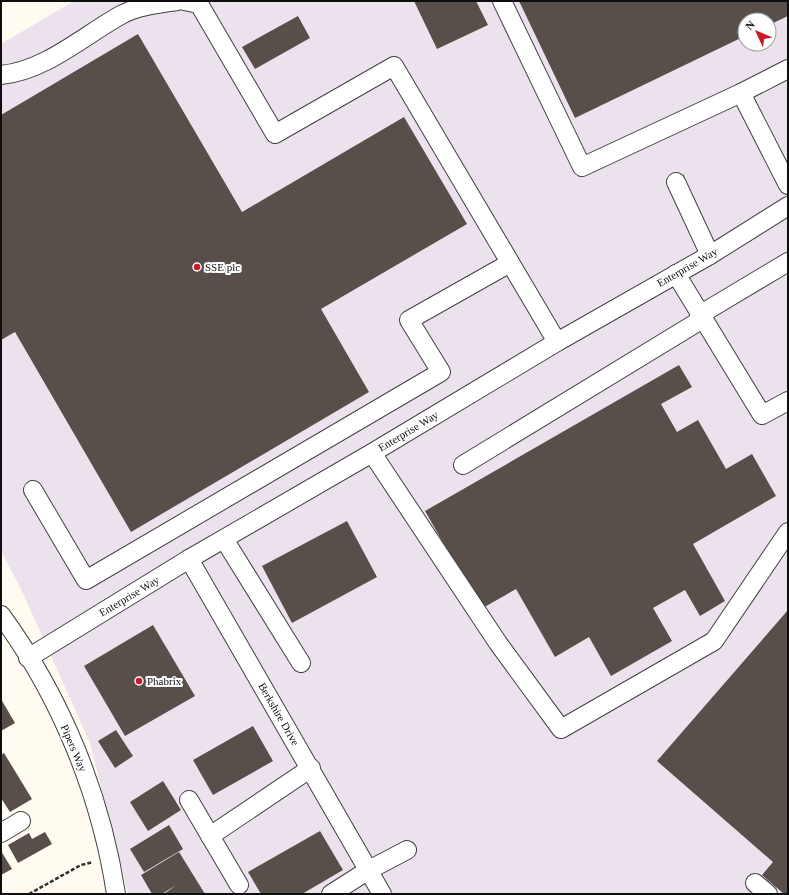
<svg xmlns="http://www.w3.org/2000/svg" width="789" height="895" font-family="'Times New Roman',serif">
	<rect width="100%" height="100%" fill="#fffbf0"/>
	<path fill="#ece2ee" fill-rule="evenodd" d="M74,1H788V894H128L90,743L21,589L1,551V44ZM745,20H769V44H745Z"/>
	<g fill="#584f4a">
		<polygon points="414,1 476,1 488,25 437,49"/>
		<polygon points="519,1 788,1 788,16 769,25 769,20 745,20 745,36 575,118"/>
		<polygon points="298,16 310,38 255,69 242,47"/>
		<polygon points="138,34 242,212 404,117 467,224 321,309 369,392 131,532 15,332 1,340 1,115"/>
		<polygon points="679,365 692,387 661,404 677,432 698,420 726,469 752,454 776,496 693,544 725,601 700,616 685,590 653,608 672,641 611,676 589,637 555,657 516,589 481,609 425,511"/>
		<polygon points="347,521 377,577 292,623 262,566"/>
		<polygon points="788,610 788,894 784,894 762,875 773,862 657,761"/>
		<polygon points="153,625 195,696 125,736 84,666"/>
		<polygon points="1,699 15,723 1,731"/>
		<polygon points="253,726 273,761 213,795 193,760"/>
		<polygon points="116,730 133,756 115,768 98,741"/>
		<polygon points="4,753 32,799 10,812 1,798 1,755"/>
		<polygon points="163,781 181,810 148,831 130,802"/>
		<polygon points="169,825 183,849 144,872 130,849"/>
		<polygon points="320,831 343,870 302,894 261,894 248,872"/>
		<polygon points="45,832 52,844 18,863 8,845 29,833 32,839"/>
		<polygon points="1,851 12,869 1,875"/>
		<polygon points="179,852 205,894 164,894 176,885 162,894 152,894 141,875"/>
	</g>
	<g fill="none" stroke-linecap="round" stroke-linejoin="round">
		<g stroke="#414141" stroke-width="20">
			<g id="minor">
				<polyline points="184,1 199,4 275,134 394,66 557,342"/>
				<polyline points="502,1 582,167 741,93 788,69"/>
				<path d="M1,75C45,71 83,36 121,15C138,6 158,4 177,1"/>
				<polyline points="741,93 788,185"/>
				<polyline points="676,182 710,255"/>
				<polyline points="676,274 762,415 788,401"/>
				<polyline points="372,453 498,643 561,729 714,641 788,532"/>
				<polyline points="463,465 696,323 701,314 788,262"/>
				<polyline points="33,490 86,580 441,372 409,320 510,263"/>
				<polyline points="224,539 301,663"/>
				<polyline points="189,559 382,894"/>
				<path d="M1,615C61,697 101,795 116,894"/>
				<polyline points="28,658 189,559 372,453 557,342 710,255 788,206"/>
				<polyline points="189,800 239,885"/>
				<polyline points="1,833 21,821"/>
				<polyline points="210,836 311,768"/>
				<polyline points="755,883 768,894"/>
				<polyline points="331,894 367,871 407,850"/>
			</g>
		</g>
		<polyline stroke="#303030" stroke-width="2.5" stroke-dasharray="4 2" stroke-linecap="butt" points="29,894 81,865 93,862"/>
		<use href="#minor" stroke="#fff" stroke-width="18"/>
	</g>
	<g fill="#cc192a" stroke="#fff" stroke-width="1.5">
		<circle cx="197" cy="267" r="4"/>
		<circle cx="139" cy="681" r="4"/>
	</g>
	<g text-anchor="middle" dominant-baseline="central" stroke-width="4" stroke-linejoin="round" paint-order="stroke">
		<g font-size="11" fill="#0e0e0e" stroke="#fff" text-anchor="start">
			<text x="205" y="267">SSE plc</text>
			<text x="147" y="681">Phabrix</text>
		</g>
		<g font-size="11" fill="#0e0e0e" stroke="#fff">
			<text transform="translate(687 267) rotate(-30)">Enterprise Way</text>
			<text transform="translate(408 431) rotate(-31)">Enterprise Way</text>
			<text transform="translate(129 596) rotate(-31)">Enterprise Way</text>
			<text transform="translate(279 714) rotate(60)">Berkshire Drive</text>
			<text transform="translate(74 748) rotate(67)">Pipers Way</text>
		</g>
	</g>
	<rect width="789" height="895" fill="none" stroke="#0e0e0e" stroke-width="4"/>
	<g transform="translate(757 32) rotate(314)"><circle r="19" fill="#ffffff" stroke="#9f9f9f"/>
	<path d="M0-3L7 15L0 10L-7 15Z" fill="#cc192a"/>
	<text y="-6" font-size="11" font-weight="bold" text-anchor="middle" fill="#0e0e0e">N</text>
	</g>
</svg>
